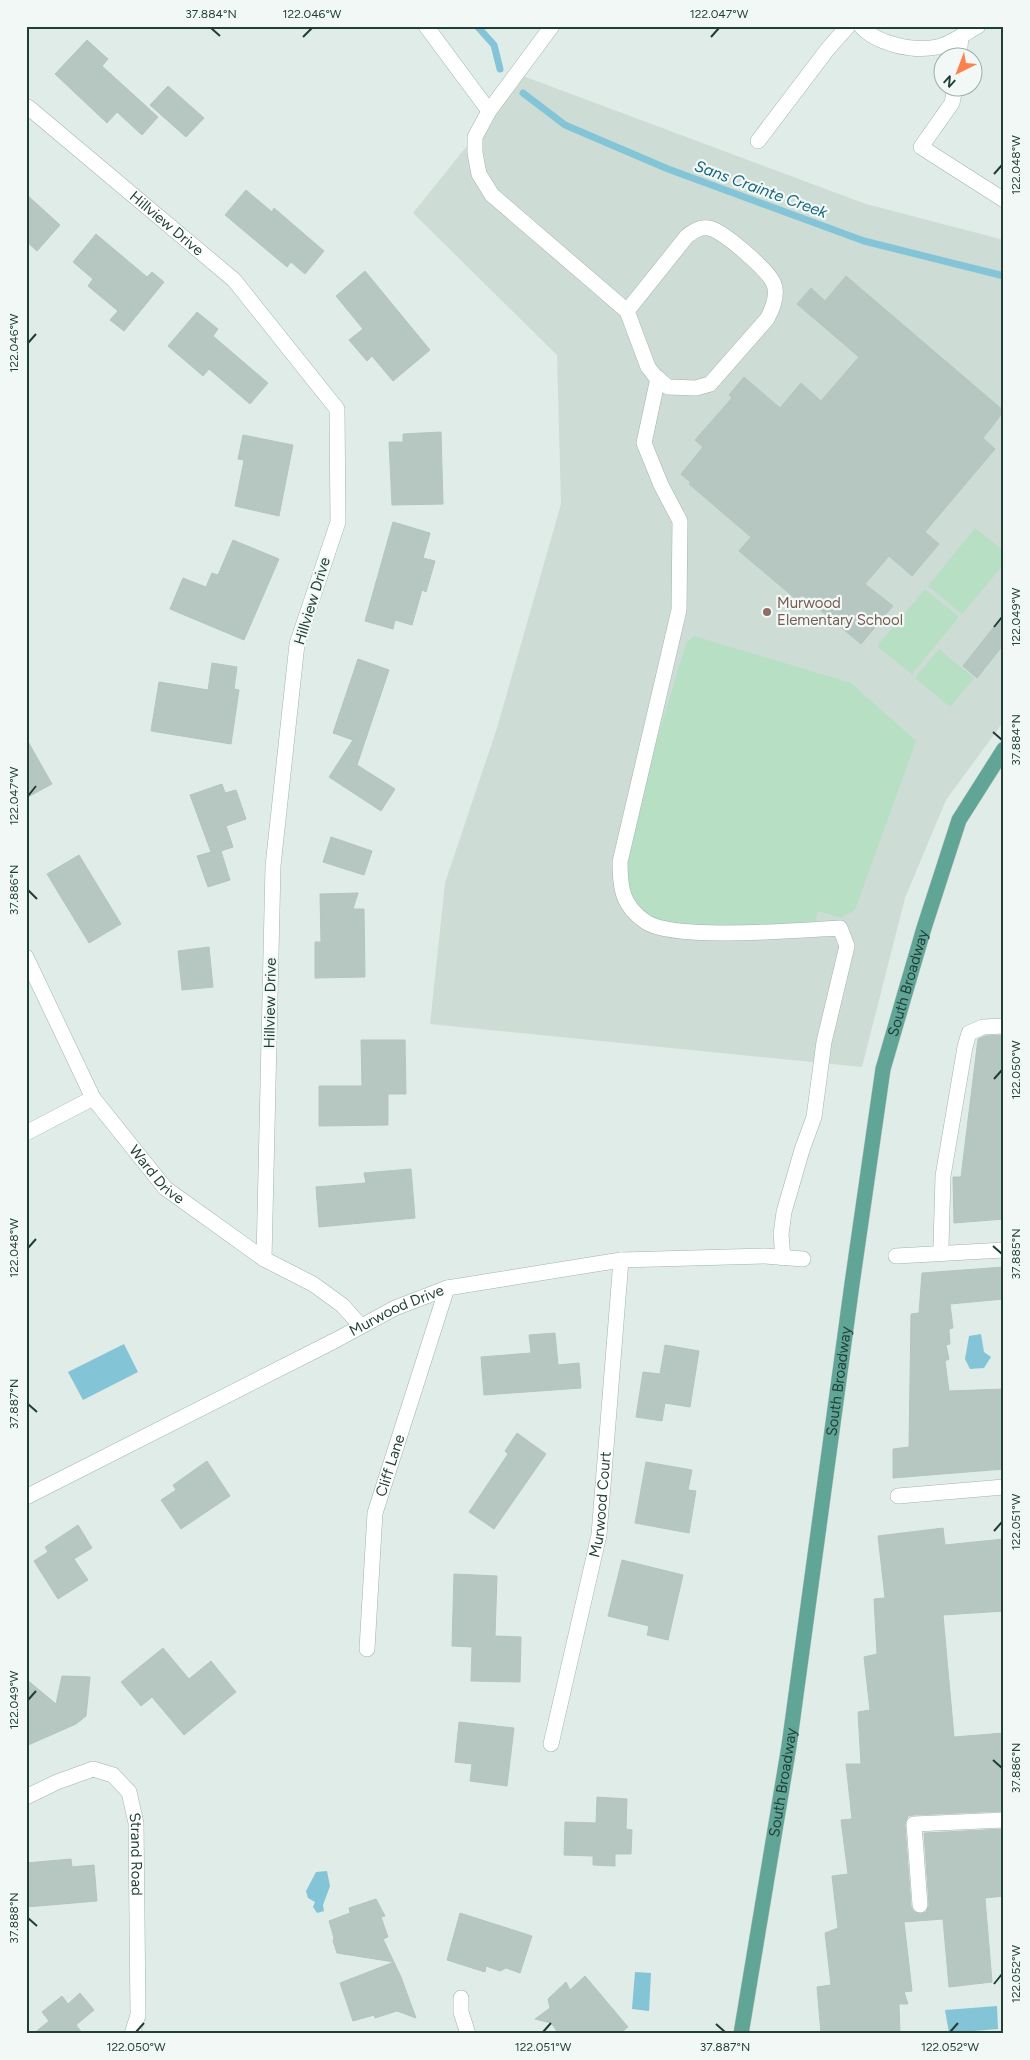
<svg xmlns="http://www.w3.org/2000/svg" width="1030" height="2060" font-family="Figtree,sans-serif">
	<rect width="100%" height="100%" fill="#e0ece7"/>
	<polygon fill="#cedcd6" points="523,76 866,204 1004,240 1004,721 946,800 905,898 862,1067 430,1024 445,883 497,728 561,504 557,355 413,213"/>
	<g fill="#b7dfc4">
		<polygon points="975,528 1004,551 1004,564 962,614 928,586"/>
		<polygon points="925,589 959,617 912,674 877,646"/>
		<polygon points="694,636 851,683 916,741 855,910 841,918 818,911 814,925 667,931 632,909 623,871 636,810 686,643"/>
		<polygon points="939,649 974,678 950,707 915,678"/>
	</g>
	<g fill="#83c5d6">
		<polygon points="981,1334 984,1352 991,1357 984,1368 970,1369 965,1359 969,1336"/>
		<polygon points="124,1344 138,1372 83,1400 68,1372"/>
		<polygon points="327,1871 330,1886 323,1905 324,1911 317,1913 313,1907 315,1902 308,1898 306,1891 316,1872"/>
		<polygon points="635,1972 651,1973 649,2011 632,2009"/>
		<polygon points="997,2006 998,2029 949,2033 945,2010"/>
	</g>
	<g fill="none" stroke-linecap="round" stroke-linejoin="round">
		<g stroke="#83c5d6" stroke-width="7">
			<polyline points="477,26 494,45 500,69"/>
			<polyline points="523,93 565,125 668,169 864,241 1004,276"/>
		</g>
	</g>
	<g fill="#b5c7c0" stroke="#b2c6bf">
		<polygon points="87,40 108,59 102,66 158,117 142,135 117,112 107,123 55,74"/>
		<polygon points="168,86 204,118 186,137 150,105"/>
		<polygon points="246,190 272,212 274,208 324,251 305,274 291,262 287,267 225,215"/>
		<polygon points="26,194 60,225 37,251 26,241"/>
		<polygon points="96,234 147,277 152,272 164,282 124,331 110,320 118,311 88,286 93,279 73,262"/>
		<polygon points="365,271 430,350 393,381 372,356 367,361 349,340 363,329 336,296"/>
		<polygon points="846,276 1004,411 983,438 995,449 925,532 939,544 912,576 889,556 865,584 893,606 861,644 802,595 797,600 739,551 751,537 689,484 691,483 681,474 703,447 695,440 732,398 729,395 744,377 780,408 801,383 821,401 859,357 797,304 811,288 825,301"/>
		<polygon points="197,312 218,329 213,336 268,383 250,404 209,369 203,376 168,346"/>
		<polygon points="441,432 443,504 392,505 389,442 403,442 403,434"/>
		<polygon points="243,435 293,445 279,516 235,506 244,460 238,459"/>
		<polygon points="393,522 430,533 423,558 435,561 426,592 422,590 412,625 395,620 393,629 365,621"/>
		<polygon points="233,540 279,559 244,640 170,609 183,578 206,587 212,573 218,575"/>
		<polygon points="1004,614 1004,644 977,678 963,666"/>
		<polygon points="358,659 389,670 357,765 395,789 381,811 329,777 353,740 333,733"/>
		<polygon points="212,663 237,667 234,689 239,690 231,744 151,731 159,682 208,690"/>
		<polygon points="26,738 52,784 26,798"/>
		<polygon points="222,784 225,793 236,790 246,819 226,826 233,847 221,851 230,880 208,887 197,856 211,852 190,795"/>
		<polygon points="331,837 372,851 364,875 323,862"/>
		<polygon points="79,855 121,924 89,943 47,874"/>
		<polygon points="358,893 353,909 364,909 365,977 315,978 315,942 321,942 320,894"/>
		<polygon points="209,947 213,987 182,990 178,951"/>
		<polygon points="1004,1035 1004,1219 954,1223 953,1177 961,1177 978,1039 985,1036"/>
		<polygon points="361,1040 405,1040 406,1094 388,1094 388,1125 319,1126 319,1086 362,1086"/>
		<polygon points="411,1169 415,1218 319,1227 316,1187 366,1183 364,1173"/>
		<polygon points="1004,1267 1004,1299 950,1304 953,1328 949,1329 950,1344 946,1345 949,1359 945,1361 949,1391 1004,1389 1004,1469 893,1478 893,1449 909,1447 911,1314 919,1313 922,1273"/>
		<polygon points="555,1333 558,1365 579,1363 581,1388 484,1395 481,1357 531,1353 529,1335"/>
		<polygon points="665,1345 699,1351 690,1407 665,1403 662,1421 636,1417 643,1372 660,1374"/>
		<polygon points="517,1433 546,1454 494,1529 469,1512 508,1454 505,1451"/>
		<polygon points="207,1461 230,1496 181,1529 161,1500 176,1490 173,1485"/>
		<polygon points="646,1462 692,1470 688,1490 696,1491 689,1533 635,1523"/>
		<polygon points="78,1525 92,1548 74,1559 88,1580 58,1599 34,1561 48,1552 45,1547"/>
		<polygon points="943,1528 945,1545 1004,1539 1004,1611 943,1615 954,1737 1004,1733 1004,1811 914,1815 908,1816 905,1825 911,1906 913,1911 920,1914 926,1912 929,1905 924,1833 1004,1829 1004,1896 985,1898 992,1982 949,1987 943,1919 904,1922 912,1991 904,1992 908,2004 899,2004 900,2034 821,2034 817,1987 831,1985 825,1933 838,1928 832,1876 848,1874 841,1820 852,1819 846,1764 861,1764 858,1712 870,1710 864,1657 877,1654 874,1599 885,1598 878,1536"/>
		<polygon points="622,1560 683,1575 668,1640 647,1635 649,1626 608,1616"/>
		<polygon points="454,1574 497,1576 495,1636 521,1637 520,1682 471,1681 472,1647 452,1646"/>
		<polygon points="163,1648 189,1679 211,1661 236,1692 184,1735 152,1697 141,1706 121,1682"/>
		<polygon points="62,1676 90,1677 86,1716 76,1724 26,1746 26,1709 30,1706 26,1679 56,1704"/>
		<polygon points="459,1722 514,1728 507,1786 470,1781 472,1764 455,1762"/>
		<polygon points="597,1797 627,1799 626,1829 632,1830 631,1854 615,1854 615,1866 593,1865 593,1856 564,1855 565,1822 596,1823"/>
		<polygon points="71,1859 72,1867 94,1865 97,1901 26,1907 26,1863"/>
		<polygon points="376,1899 385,1916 381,1917 388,1937 383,1939 401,1977 416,2018 397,2011 375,2018 374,2015 353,2021 340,1983 394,1962 337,1953 333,1941 334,1938 329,1921 350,1913 349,1908"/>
		<polygon points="460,1913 532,1936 520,1973 506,1968 500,1971 486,1966 485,1972 447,1960"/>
		<polygon points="585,1976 628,2027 619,2034 559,2034 551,2023 535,2019 550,2008 548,1999 566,1982 570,1990"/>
		<polygon points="80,1993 94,2010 76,2025 83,2034 33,2034 49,2021 42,2012 62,1996 68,2004"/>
	</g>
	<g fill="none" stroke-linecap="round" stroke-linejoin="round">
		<g stroke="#a2b4af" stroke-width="16">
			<g id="minor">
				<polyline points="426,26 489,111"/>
				<path d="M552,26L489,111L475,137V153L479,174L492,195L627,311L648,367L655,376L668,387L696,388L710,384L767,319C773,308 779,294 773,282C766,269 722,229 708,228C699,227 694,231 687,236L627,311"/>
				<path d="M861,26C876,44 914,52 937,47C949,45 967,32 978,26"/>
				<polyline points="959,58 961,36"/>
				<polyline points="955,88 952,103 921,147 1004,200"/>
				<path id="s1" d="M28,107L234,280L337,409L338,522L297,644L273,866L264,1259"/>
				<polyline points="758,141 827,50 848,26"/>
				<path d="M658,378L644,443L661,485L680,521L679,610L620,862C620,888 622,906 646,922C674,941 801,930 840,928L847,946L824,1042L814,1117L802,1150L784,1212L781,1234L783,1258"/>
				<path id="s2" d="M26,957L93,1098L165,1188L264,1259L313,1284L342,1305L361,1326"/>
				<polyline points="26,1133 93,1098"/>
				<polyline points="941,1246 943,1176 965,1047 969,1033 983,1027 1004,1026"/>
				<polyline points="896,1256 1004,1250"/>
				<polyline points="898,1496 1004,1487"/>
				<path id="s3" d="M26,1497L336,1340L395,1308L447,1288L621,1260L765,1256L803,1259"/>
				<path id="s4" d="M367,1649L375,1513L447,1288"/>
				<path id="s5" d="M551,1744L599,1535L621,1260"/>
				<path id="s6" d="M26,1797L57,1782L93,1769L113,1775L129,1792L136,1823L138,2015L132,2034"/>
				<polyline points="920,1905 914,1824 1004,1820"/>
				<polyline points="461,1998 461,2012 468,2034"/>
			</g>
		</g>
		<g stroke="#c0c9c7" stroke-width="16">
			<g id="major">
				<path id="s7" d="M741,2034L789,1746L852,1284L883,1069L924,928L959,820L1004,749"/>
			</g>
		</g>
		<use href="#minor" stroke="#fff" stroke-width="15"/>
		<use href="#major" stroke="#61a597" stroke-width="15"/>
	</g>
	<path fill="none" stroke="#1f3e37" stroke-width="2" d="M211,28L220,36M303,37L312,28M711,37L719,28M994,174L1002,165M28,343L36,334M994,627L1002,617M993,732L1002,740M28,796L36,786M28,890L37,899M994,1079L1002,1070M993,1246L1002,1254M28,1248L36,1239M28,1404L37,1412M994,1531L1002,1522M28,1700L36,1691M993,1760L1002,1768M28,1918L37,1926M994,1984L1002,1974M716,2024L725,2032M136,2032L144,2023M543,2032L551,2023M950,2032L958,2023"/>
	<circle fill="#8d6e63" stroke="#f1f8f5" stroke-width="2" cx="767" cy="612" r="5"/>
	<g text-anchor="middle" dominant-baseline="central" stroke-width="4.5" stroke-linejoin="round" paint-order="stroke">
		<g font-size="15" fill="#1f3e37" stroke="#f1f8f5">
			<text stroke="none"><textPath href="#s1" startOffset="181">Hillview Drive</textPath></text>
			<text transform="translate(312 601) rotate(-73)">Hillview Drive</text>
			<text stroke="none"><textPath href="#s7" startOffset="1065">South Broadway</textPath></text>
			<text transform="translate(270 1003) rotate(-89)">Hillview Drive</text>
			<text stroke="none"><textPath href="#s2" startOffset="256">Ward Drive</textPath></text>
			<text stroke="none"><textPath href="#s3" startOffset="415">Murwood Drive</textPath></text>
			<text stroke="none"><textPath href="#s7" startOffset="660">South Broadway</textPath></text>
			<text stroke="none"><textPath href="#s4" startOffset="186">Cliff Lane</textPath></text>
			<text stroke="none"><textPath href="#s5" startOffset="245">Murwood Court</textPath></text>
			<text stroke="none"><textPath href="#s7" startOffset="255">South Broadway</textPath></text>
			<text stroke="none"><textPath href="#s6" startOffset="180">Strand Road</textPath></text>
		</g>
		<g font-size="15" fill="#785e54" stroke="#f1f8f5" text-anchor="start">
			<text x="777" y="603">Murwood<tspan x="777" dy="17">Elementary School</tspan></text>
		</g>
		<g font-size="16" font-style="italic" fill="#15677f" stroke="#f1f8f5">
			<text transform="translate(761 189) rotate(20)">Sans Crainte Creek</text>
		</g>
	</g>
	<rect width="1030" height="2060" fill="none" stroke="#f1f8f5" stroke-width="55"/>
	<g transform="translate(958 72) rotate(222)"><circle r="24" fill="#f1f8f5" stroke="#9daea9"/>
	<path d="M0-4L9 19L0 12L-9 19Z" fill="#fd814d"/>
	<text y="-8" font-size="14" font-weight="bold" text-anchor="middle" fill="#1f3e37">N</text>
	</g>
	<rect x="28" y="28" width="974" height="2004" fill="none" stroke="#1f3e37" stroke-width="2"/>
	<g font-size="12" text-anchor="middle" fill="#1f3e37">
		<text x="211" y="18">37.884°N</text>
		<text x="312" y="18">122.046°W</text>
		<text x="719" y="18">122.047°W</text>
		<text transform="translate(1016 165) rotate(-90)" y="4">122.048°W</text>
		<text transform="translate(14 343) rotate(-90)" y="4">122.046°W</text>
		<text transform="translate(1016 617) rotate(-90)" y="4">122.049°W</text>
		<text transform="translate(1016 740) rotate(-90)" y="4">37.884°N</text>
		<text transform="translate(14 796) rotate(-90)" y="4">122.047°W</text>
		<text transform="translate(14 890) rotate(-90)" y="4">37.886°N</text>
		<text transform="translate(1016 1070) rotate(-90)" y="4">122.050°W</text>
		<text transform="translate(14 1248) rotate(-90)" y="4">122.048°W</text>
		<text transform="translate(1016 1254) rotate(-90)" y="4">37.885°N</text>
		<text transform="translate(14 1404) rotate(-90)" y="4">37.887°N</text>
		<text transform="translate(1016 1522) rotate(-90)" y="4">122.051°W</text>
		<text transform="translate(14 1700) rotate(-90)" y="4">122.049°W</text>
		<text transform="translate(1016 1768) rotate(-90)" y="4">37.886°N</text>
		<text transform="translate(14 1918) rotate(-90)" y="4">37.888°N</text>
		<text transform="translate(1016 1974) rotate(-90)" y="4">122.052°W</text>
		<text x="136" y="2051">122.050°W</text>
		<text x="543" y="2051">122.051°W</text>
		<text x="725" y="2051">37.887°N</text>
		<text x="950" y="2051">122.052°W</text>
	</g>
</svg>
